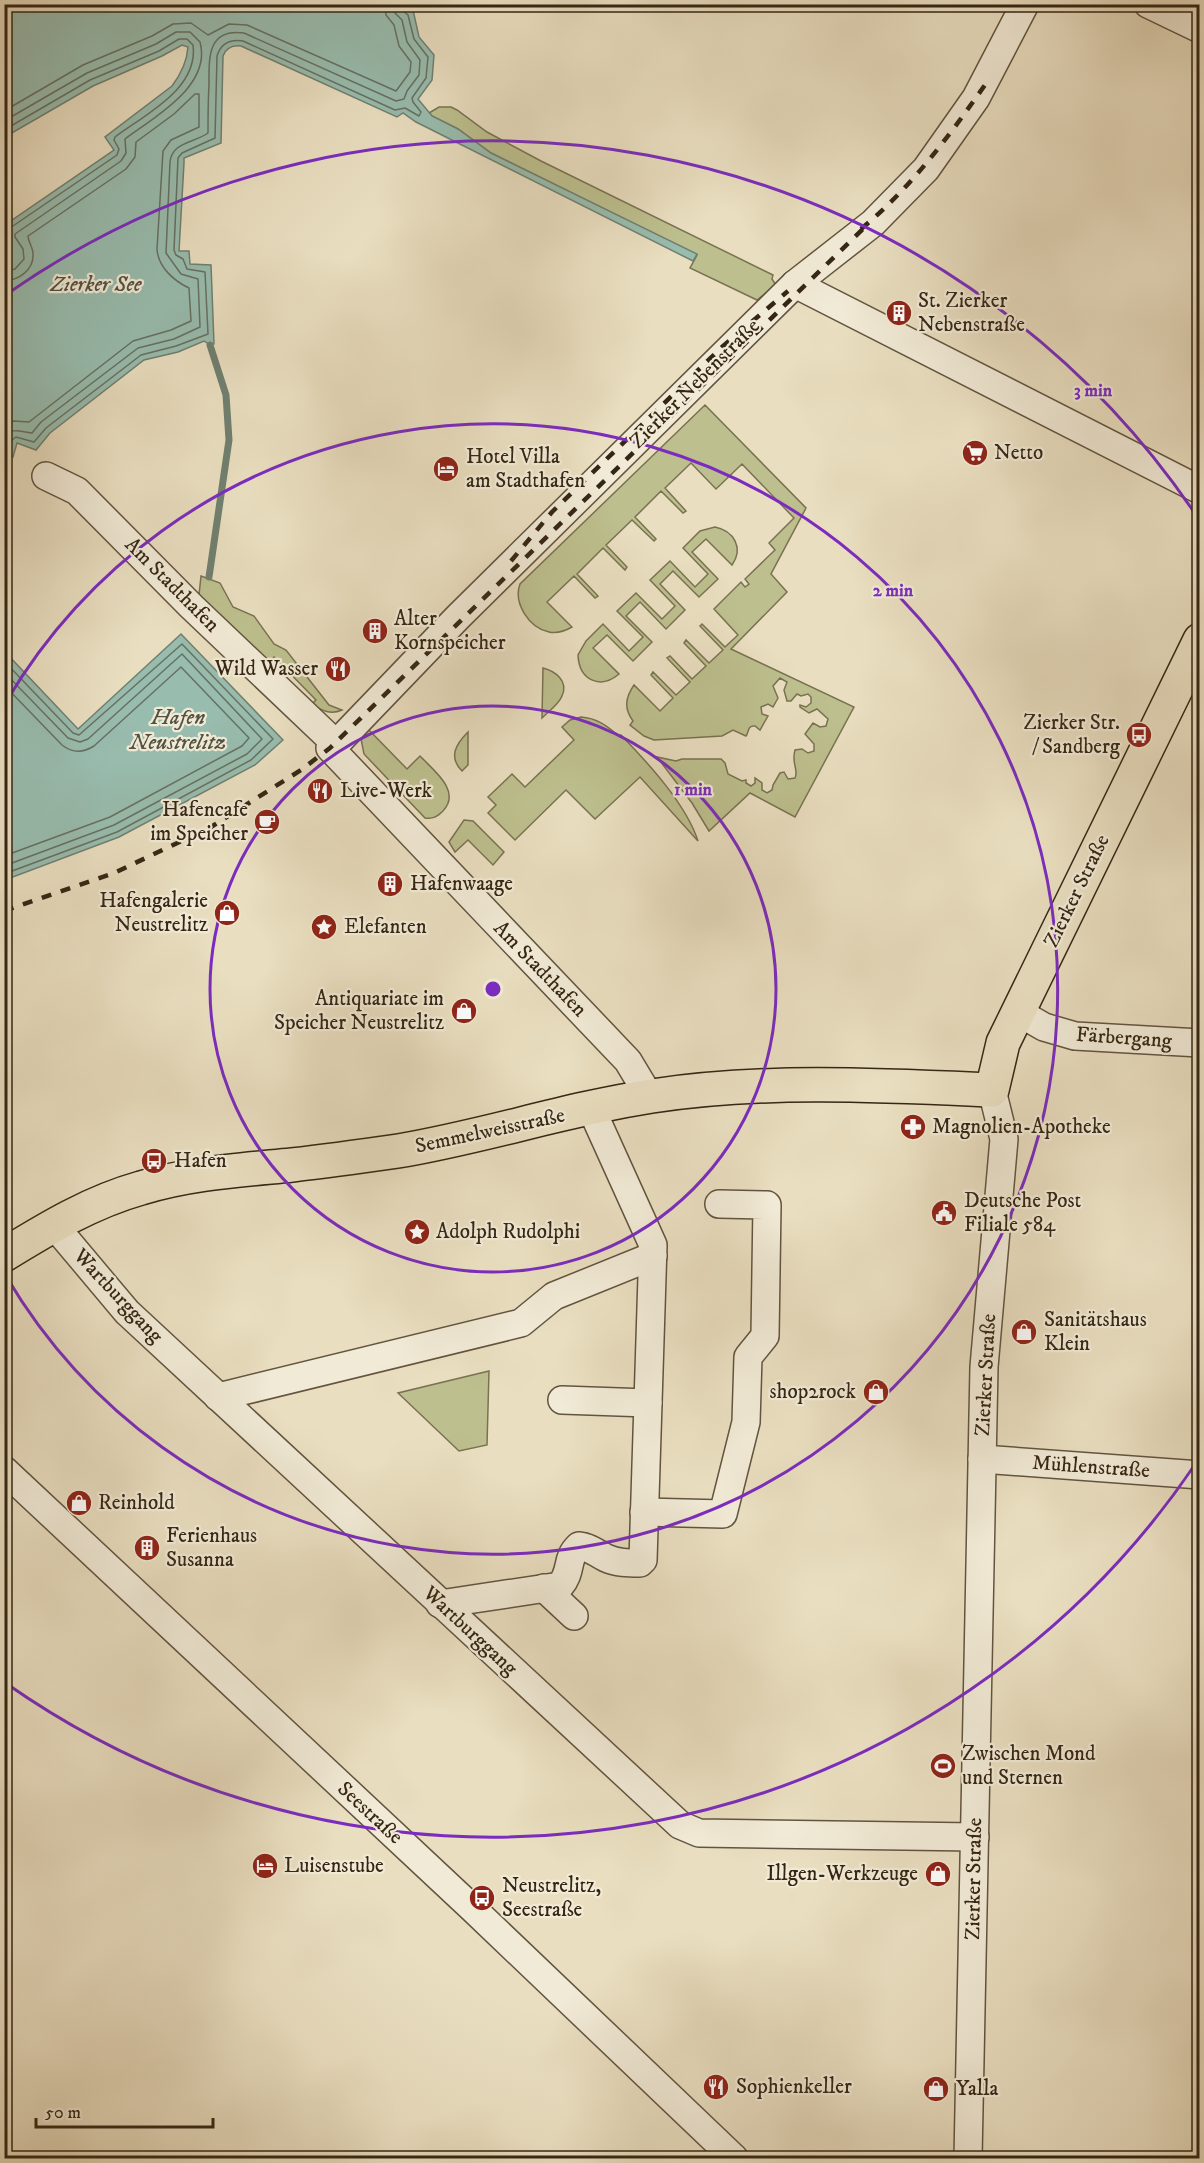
<svg xmlns="http://www.w3.org/2000/svg" width="1204" height="2163" font-family="'IM FELL DW Pica',serif">
	<rect width="100%" height="100%" fill="#e9dec0"/>
	<filter id="stains"><feTurbulence type="fractalNoise" baseFrequency=".00333" numOctaves="4"/><feColorMatrix values="0 0 0 0 .2 0 0 0 0 .09 0 0 0 0 .02 0 0 0 .5 -.17"/></filter>
	<radialGradient id="worn" r=".72"><stop offset=".6" stop-color="#630" stop-opacity="0"/><stop offset="1" stop-color="#630" stop-opacity=".3"/></radialGradient>
	<g fill="#bdbf8e" stroke="#797251" stroke-width="1.5">
		<polygon points="439,107 451,107 457,110 487,132 541,161 773,275 772,279 776,285 757,300 690,268 697,255 491,153 458,129 432,116 429,113"/>
		<path d="M705,405L806,508L771,574L787,592L731,649L854,707L795,817L750,793L709,831L692,803L657,757L676,761L682,759H721L725,763L728,774L742,781L746,780V783L751,786L755,783V778L762,783V790L767,793L772,790L773,785L780,773L784,772L788,779L795,778C799,770 791,763 795,750L802,749L808,753L814,751V744L805,734L813,723L820,727L826,726L828,719L817,709L809,713L800,707V705L806,707L811,703V697L808,694L801,696L797,694L791,701H787L784,690L787,682L780,678L773,686L778,698L773,707L768,704L761,707L762,714L768,716L760,730L755,726C747,725 749,733 746,736L733,730L722,736L654,740L644,736L630,725L633,721C624,709 625,698 634,685L660,711L673,698L651,675L653,672L676,695L690,682L667,658L670,656L692,679L706,666L684,643L686,640L709,663L723,650L700,626L702,624L725,647L738,635L714,609L741,582L745,587L749,584L745,579L775,550L769,543L794,518L742,464L716,489L691,463L665,488L686,511L683,513L661,491L635,517L656,539L654,541L632,520L606,545L627,567L625,570L603,548L577,574L598,596L595,598L574,576L547,602L572,627C565,631 558,634 549,632C529,628 513,603 520,584Z"/>
		<path d="M715,527C734,531 744,548 732,565L706,539L692,552L718,579L699,597L673,571L660,584L685,610L666,629L640,602L626,616L652,642L633,661L607,635L593,648L619,674C600,690 579,680 578,655L586,641L603,624L629,651L643,637L617,611L636,593L662,619L675,606L650,580L670,561L695,587L708,574L683,548L700,531Z"/>
		<path d="M201,576L220,583L233,607L254,616L274,644L286,650L329,705L342,710C331,715 322,711 312,704L316,700L274,657L267,664L199,595Z"/>
		<path d="M543,668C555,671 569,681 562,696C559,704 548,712 542,718Z"/>
		<path d="M581,717C597,718 607,726 619,736L621,735C648,763 686,804 698,841L640,777L595,819L566,790L515,840L488,813L496,805L488,797L512,774L525,787L574,740L562,727L570,720Z"/>
		<path d="M368,729L407,769L420,756C433,770 462,791 443,811C437,817 433,819 425,818L364,754L361,739Z"/>
		<path d="M468,732V765L462,771C448,757 456,744 468,732Z"/>
		<polygon points="464,820 473,821 504,852 493,865 468,840 455,852 449,842"/>
		<polygon points="489,1371 487,1445 459,1451 398,1393"/>
	</g>
	<g fill="#98bcae" stroke="#708070" stroke-width="1.5">
		<path d="M402,4L413,10L419,37L434,55L432,80L418,99L432,116L458,129L491,153L697,254L693,261L416,122L403,113L397,117L241,46C232,45 226,48 223,56L221,143L184,158V163L179,251H189L190,264L211,265L214,344L210,345L204,341L178,352L144,360L50,433L36,450L17,443L13,457L5,454L4,260L11,255L5,244V225L114,150L105,137L172,86C181,74 187,62 188,47L182,45L162,56L93,86L5,137V5Z"/>
		<polygon points="181,634 283,740 255,765 119,837 5,880 5,652 78,729"/>
	</g>
	<g fill="none" stroke-linecap="round" stroke-linejoin="round">
		<g stroke="#667161" stroke-width="1.5">
			<polyline points="4,111 83,65 152,36 173,24 191,23 208,35 229,24 247,25 396,91 410,72 411,62 399,46 394,25 386,15 385,4"/>
			<path d="M4,121L87,73L156,44L176,32H190L200,42C212,86 154,117 125,139L126,153L121,161L15,234V237L23,249L24,259L15,269L4,272"/>
			<path d="M4,130L90,80L159,51L179,39H187L193,45C199,89 144,115 115,137L114,140L119,149L117,155L10,228L4,229"/>
			<path d="M4,281C19,280 34,270 33,254C33,247 28,242 28,236L126,169L135,157L136,142L174,114L195,94H199V127L171,140L163,151L157,249C158,267 174,281 189,288L191,321L171,330L133,341L29,422L14,421L4,425"/>
			<path d="M4,438C13,426 20,432 32,433L41,422L138,348L174,339L200,327L198,279L181,274L166,253L170,162C172,142 194,143 208,133C208,117 208,101 209,85C209,58 207,28 244,33L396,101L404,99L407,91L419,75L420,60L407,42L402,20L395,13L394,4"/>
			<path d="M4,449L9,448L12,440L16,437L34,442L46,428L141,355L176,346L208,334L205,272L187,269L183,259L176,255L174,250L178,158L182,153L215,138L217,56C221,43 230,39 243,41L395,110L405,108L419,116L421,112L413,102L412,98L426,78L428,57L414,39L408,15L402,10L401,4"/>
			<polyline points="4,661 73,733 79,735 182,644 273,739 251,760 117,832 4,874"/>
			<polyline points="4,672 68,738 80,742 88,739 182,654 262,739 247,754 114,825 4,866"/>
			<path d="M4,685L62,745C72,753 83,753 94,746L181,667L249,738L242,746L110,817L4,856"/>
		</g>
		<polyline stroke="#708070" stroke-width="7" points="209,577 229,440 226,395 210,345"/>
		<g stroke="#62543f" stroke-width="30">
			<g id="minor">
				<polyline points="1148,4 1200,29"/>
				<polyline points="795,284 1200,490"/>
				<polyline points="46,476 77,491 192,607 336,744"/>
				<polyline points="1018,1012 1044,1027 1075,1036 1200,1043"/>
				<polyline points="649,1096 628,1061 330,748 336,744 458,617 795,284 873,223 926,169 976,98 1025,4"/>
				<polyline points="53,1224 127,1312 680,1825 699,1833 975,1837"/>
				<polyline points="218,1397 521,1323 554,1296 653,1256"/>
				<polyline points="562,1400 648,1403"/>
				<polyline points="982,1459 1200,1475"/>
				<polyline points="4,1470 472,1908 734,2158"/>
				<polyline points="644,1512 723,1514 746,1422 748,1357 765,1336 767,1205 719,1204"/>
				<polyline points="544,1588 574,1616"/>
				<path d="M440,1604L560,1586C573,1571 565,1559 579,1546C590,1547 596,1553 606,1558C617,1563 628,1563 640,1563L643,1560L653,1245L591,1108"/>
				<polyline points="968,2158 984,1367 1004,1139 992,1090"/>
			</g>
		</g>
		<g stroke="#352614" stroke-width="36">
			<path id="major" d="M4,1255C48,1228 91,1202 141,1188C190,1173 241,1170 292,1165C327,1161 363,1156 398,1151C483,1137 566,1109 652,1096C764,1079 879,1085 992,1090L1003,1043L1200,640"/>
		</g>
		<use href="#minor" stroke="#f1ead6" stroke-width="27"/>
		<use href="#major" stroke="#e9dec0" stroke-width="33"/>
		<g stroke="#352614" stroke-width="4.5" stroke-dasharray="10 10" stroke-linecap="butt">
			<path d="M861,229C911,188 950,135 987,82"/>
			<polyline points="511,561 552,512 722,347 788,291"/>
			<polyline points="4,911 114,873 211,827 301,770 330,748 868,224"/>
		</g>
	</g>
	<g fill="none" stroke="#7b2cbf" stroke-width="3">
		<circle cx="493" cy="989" r="283"/>
		<path d="M6 702A565 565 0 1 1 6 1276"/>
		<path d="M1196 1463A848 848 0 0 1 7 1684M7 294A848 848 0 0 1 1196 515"/>
	</g>
	<defs>
		<g id="building-disc" transform="scale(1.35)"><circle r="9.5" fill="#8f2418" stroke="#f1ead6"/><path d="M-4-6H4V6H1V3H-1V6H-4ZM-2.5-4.3h1.7v1.8h-1.7ZM.8-4.3h1.7v1.8H.8ZM-2.5-1h1.7V.8h-1.7ZM.8-1h1.7V.8H.8Z" fill="#fff"/></g>
		<g id="supermarket-disc" transform="scale(1.35)"><circle r="9.5" fill="#8f2418" stroke="#f1ead6"/><path d="M-6-5.5h2.5l.6 2H6L4.5 2H-2.5L-4.4-4H-6ZM-1.5 3.2a1.3 1.3 0 1 0 .1 0ZM3 3.2a1.3 1.3 0 1 0 .1 0Z" fill="#fff"/></g>
		<g id="hotel-disc" transform="scale(1.35)"><circle r="9.5" fill="#8f2418" stroke="#f1ead6"/><path d="M-6-4.5h1.5V1H6V5H4.5V3h-9V5H-6ZM-4 0a1.8 1.8 0 1 1 3.6 0ZM.5 0V-2.5h3Q6-2.5 6 0Z" fill="#fff"/></g>
		<g id="restaurant-disc" transform="scale(1.35)"><circle r="9.5" fill="#8f2418" stroke="#f1ead6"/><path d="M-5-6h1v4h1v-4h1v4h1v-4h1v5L-1.5 .5V6h-2V.5L-5-1ZM5-6V6H3V1.5H1.5Q1.5-4 5-6Z" fill="#fff"/></g>
		<g id="bus-disc" transform="scale(1.35)"><circle r="9.5" fill="#8f2418" stroke="#f1ead6"/><path d="M-5-6H5V4H4V6H2V4H-2V6H-4V4H-5ZM-3.5-4V0h7V-4ZM-3.5 1.2v1.5H-2V1.2ZM2 1.2v1.5H3.5V1.2Z" fill="#fff"/></g>
		<g id="cafe-disc" transform="scale(1.35)"><circle r="9.5" fill="#8f2418" stroke="#f1ead6"/><path d="M-5.5-4.5H6V0H3Q3 3.5 0 3.5H-2.5Q-5.5 3.5-5.5 0ZM3-3.2v2h1.7v-2ZM-6 4.5H4V6H-6Z" fill="#fff"/></g>
		<g id="shop-disc" transform="scale(1.35)"><circle r="9.5" fill="#8f2418" stroke="#f1ead6"/><path d="M-5-2.5h2.3a2.7 3.5 0 0 1 5.4 0H5L5.5 6h-11ZM-1.5-2.5h3a1.5 2.3 0 0 0-3 0Z" fill="#fff"/></g>
		<g id="sight-disc" transform="scale(1.35)"><circle r="9.5" fill="#8f2418" stroke="#f1ead6"/><path d="M0-6L1.8-2.2L6-1.7L2.9 1.2L3.7 5.4L0 3.3L-3.7 5.4L-2.9 1.2L-6-1.7L-1.8-2.2Z" fill="#fff"/></g>
		<g id="pharmacy-disc" transform="scale(1.35)"><circle r="9.5" fill="#8f2418" stroke="#f1ead6"/><path d="M-2-6h4v4h4v4h-4v4h-4v-4h-4v-4h4Z" fill="#fff"/></g>
		<g id="civic-disc" transform="scale(1.35)"><circle r="9.5" fill="#8f2418" stroke="#f1ead6"/><path d="M-.6-6.5H3V-4.5H.6V-3L4-1V1h2V6H-6V1h2V-1L-.6-3ZM-1.2 2.5V6h2.4V2.5Z" fill="#fff"/></g>
		<g id="stadium-disc" transform="scale(1.35)"><circle r="9.5" fill="#8f2418" stroke="#f1ead6"/><path d="M0-5a6.5 5 0 1 0 0 10a6.5 5 0 1 0 0-10ZM-3.5-1.8h7v3.6h-7Z" fill="#fff"/></g>
	</defs>
	<g fill-rule="evenodd">
		<use href="#building-disc" x="899" y="313"/>
		<use href="#supermarket-disc" x="975" y="453"/>
		<use href="#hotel-disc" x="446" y="469"/>
		<use href="#building-disc" x="375" y="631"/>
		<use href="#restaurant-disc" x="338" y="669"/>
		<use href="#bus-disc" x="1139" y="735"/>
		<use href="#restaurant-disc" x="320" y="791"/>
		<use href="#cafe-disc" x="267" y="822"/>
		<use href="#building-disc" x="390" y="884"/>
		<use href="#shop-disc" x="227" y="913"/>
		<use href="#sight-disc" x="324" y="927"/>
		<use href="#shop-disc" x="464" y="1011"/>
		<use href="#pharmacy-disc" x="913" y="1127"/>
		<use href="#bus-disc" x="154" y="1161"/>
		<use href="#civic-disc" x="944" y="1213"/>
		<use href="#sight-disc" x="417" y="1232"/>
		<use href="#shop-disc" x="1024" y="1332"/>
		<use href="#shop-disc" x="876" y="1392"/>
		<use href="#shop-disc" x="79" y="1503"/>
		<use href="#building-disc" x="147" y="1548"/>
		<use href="#stadium-disc" x="943" y="1766"/>
		<use href="#hotel-disc" x="265" y="1866"/>
		<use href="#shop-disc" x="938" y="1874"/>
		<use href="#bus-disc" x="482" y="1898"/>
		<use href="#restaurant-disc" x="716" y="2087"/>
		<use href="#shop-disc" x="936" y="2089"/>
	</g>
	<g text-anchor="middle" dominant-baseline="central" stroke-width="4.5" stroke-linejoin="round" paint-order="stroke">
		<g font-size="21" fill="#352614" stroke="#f1ead6" text-anchor="start">
			<text x="918" y="301">St. Zierker<tspan x="918" dy="24">Nebenstraße</tspan></text>
			<text x="994" y="453">Netto</text>
			<text x="466" y="457">Hotel Villa<tspan x="466" dy="24">am Stadthafen</tspan></text>
			<text x="394" y="619">Alter<tspan x="394" dy="24">Kornspeicher</tspan></text>
			<text x="318" y="669" text-anchor="end">Wild Wasser</text>
			<text x="1120" y="723" text-anchor="end">Zierker Str.<tspan x="1120" dy="24">/ Sandberg</tspan></text>
			<text x="340" y="791">Live-Werk</text>
			<text x="248" y="810" text-anchor="end">Hafencafe<tspan x="248" dy="24">im Speicher</tspan></text>
			<text x="410" y="884">Hafenwaage</text>
			<text x="208" y="901" text-anchor="end">Hafengalerie<tspan x="208" dy="24">Neustrelitz</tspan></text>
			<text x="344" y="927">Elefanten</text>
			<text x="444" y="999" text-anchor="end">Antiquariate im<tspan x="444" dy="24">Speicher Neustrelitz</tspan></text>
			<text x="932" y="1127">Magnolien-Apotheke</text>
			<text x="174" y="1161">Hafen</text>
			<text x="964" y="1201">Deutsche Post<tspan x="964" dy="24">Filiale 584</tspan></text>
			<text x="436" y="1232">Adolph Rudolphi</text>
			<text x="1044" y="1320">Sanitätshaus<tspan x="1044" dy="24">Klein</tspan></text>
			<text x="856" y="1392" text-anchor="end">shop2rock</text>
			<text x="98" y="1503">Reinhold</text>
			<text x="166" y="1536">Ferienhaus<tspan x="166" dy="24">Susanna</tspan></text>
			<text x="962" y="1754">Zwischen Mond<tspan x="962" dy="24">und Sternen</tspan></text>
			<text x="284" y="1866">Luisenstube</text>
			<text x="918" y="1874" text-anchor="end">Illgen-Werkzeuge</text>
			<text x="502" y="1886">Neustrelitz,<tspan x="502" dy="24">Seestraße</tspan></text>
			<text x="736" y="2087">Sophienkeller</text>
			<text x="956" y="2089">Yalla</text>
		</g>
		<g font-size="21" fill="#352614" stroke="#f1ead6">
			<text transform="translate(695 384) rotate(-45)">Zierker Nebenstraße</text>
			<text transform="translate(172 585) rotate(45)">Am Stadthafen</text>
			<text transform="translate(1077 891) rotate(-64)">Zierker Straße</text>
			<text transform="translate(540 969) rotate(46)">Am Stadthafen</text>
			<text transform="translate(1124 1038) rotate(4)">Färbergang</text>
			<text transform="translate(490 1131) rotate(-12)">Semmelweisstraße</text>
			<text transform="translate(118 1296) rotate(47)">Wartburggang</text>
			<text transform="translate(986 1375) rotate(-87)">Zierker Straße</text>
			<text transform="translate(1091 1467) rotate(4)">Mühlenstraße</text>
			<text transform="translate(470 1631) rotate(43)">Wartburggang</text>
			<text transform="translate(370 1813) rotate(43)">Seestraße</text>
			<text transform="translate(974 1879) rotate(-89)">Zierker Straße</text>
		</g>
		<g font-size="22" font-style="italic" fill="#535342" stroke="#f1ead6">
			<text x="96" y="284">Zierker See</text>
			<text x="178" y="717">Hafen<tspan x="178" dy="25">Neustrelitz</tspan></text>
		</g>
	</g>
	<circle cx="493" cy="989" r="9" fill="#7b2cbf" stroke="#f1ead6" stroke-width="3"/>
	<g font-size="18" text-anchor="middle" font-weight="bold" fill="#7b2cbf" stroke="#f1ead6" stroke-width="4.5" stroke-linejoin="round" paint-order="stroke">
		<text x="1093" y="396">3 min</text>
		<text x="893" y="596">2 min</text>
		<text x="693" y="795">1 min</text>
	</g>
	<rect width="1204" height="2163" fill="none" stroke="#e9dec0" stroke-width="24"/>
	<rect x="6" y="6" width="1192" height="2151" fill="none" stroke="#352614" stroke-width="3"/>
	<rect x="12" y="12" width="1180" height="2139" fill="none" stroke="#352614" stroke-width="1.5"/>
	<path d="M36 2118v9h177v-9" fill="none" stroke="#352614" stroke-width="3"/>
	<text x="45" y="2118" font-size="18" fill="#352614" stroke="#f1ead6" stroke-width="4.5" paint-order="stroke">50 m</text>
	<rect width="100%" height="100%" filter="url(#stains)"/>
	<rect width="100%" height="100%" fill="url(#worn)"/>
</svg>
